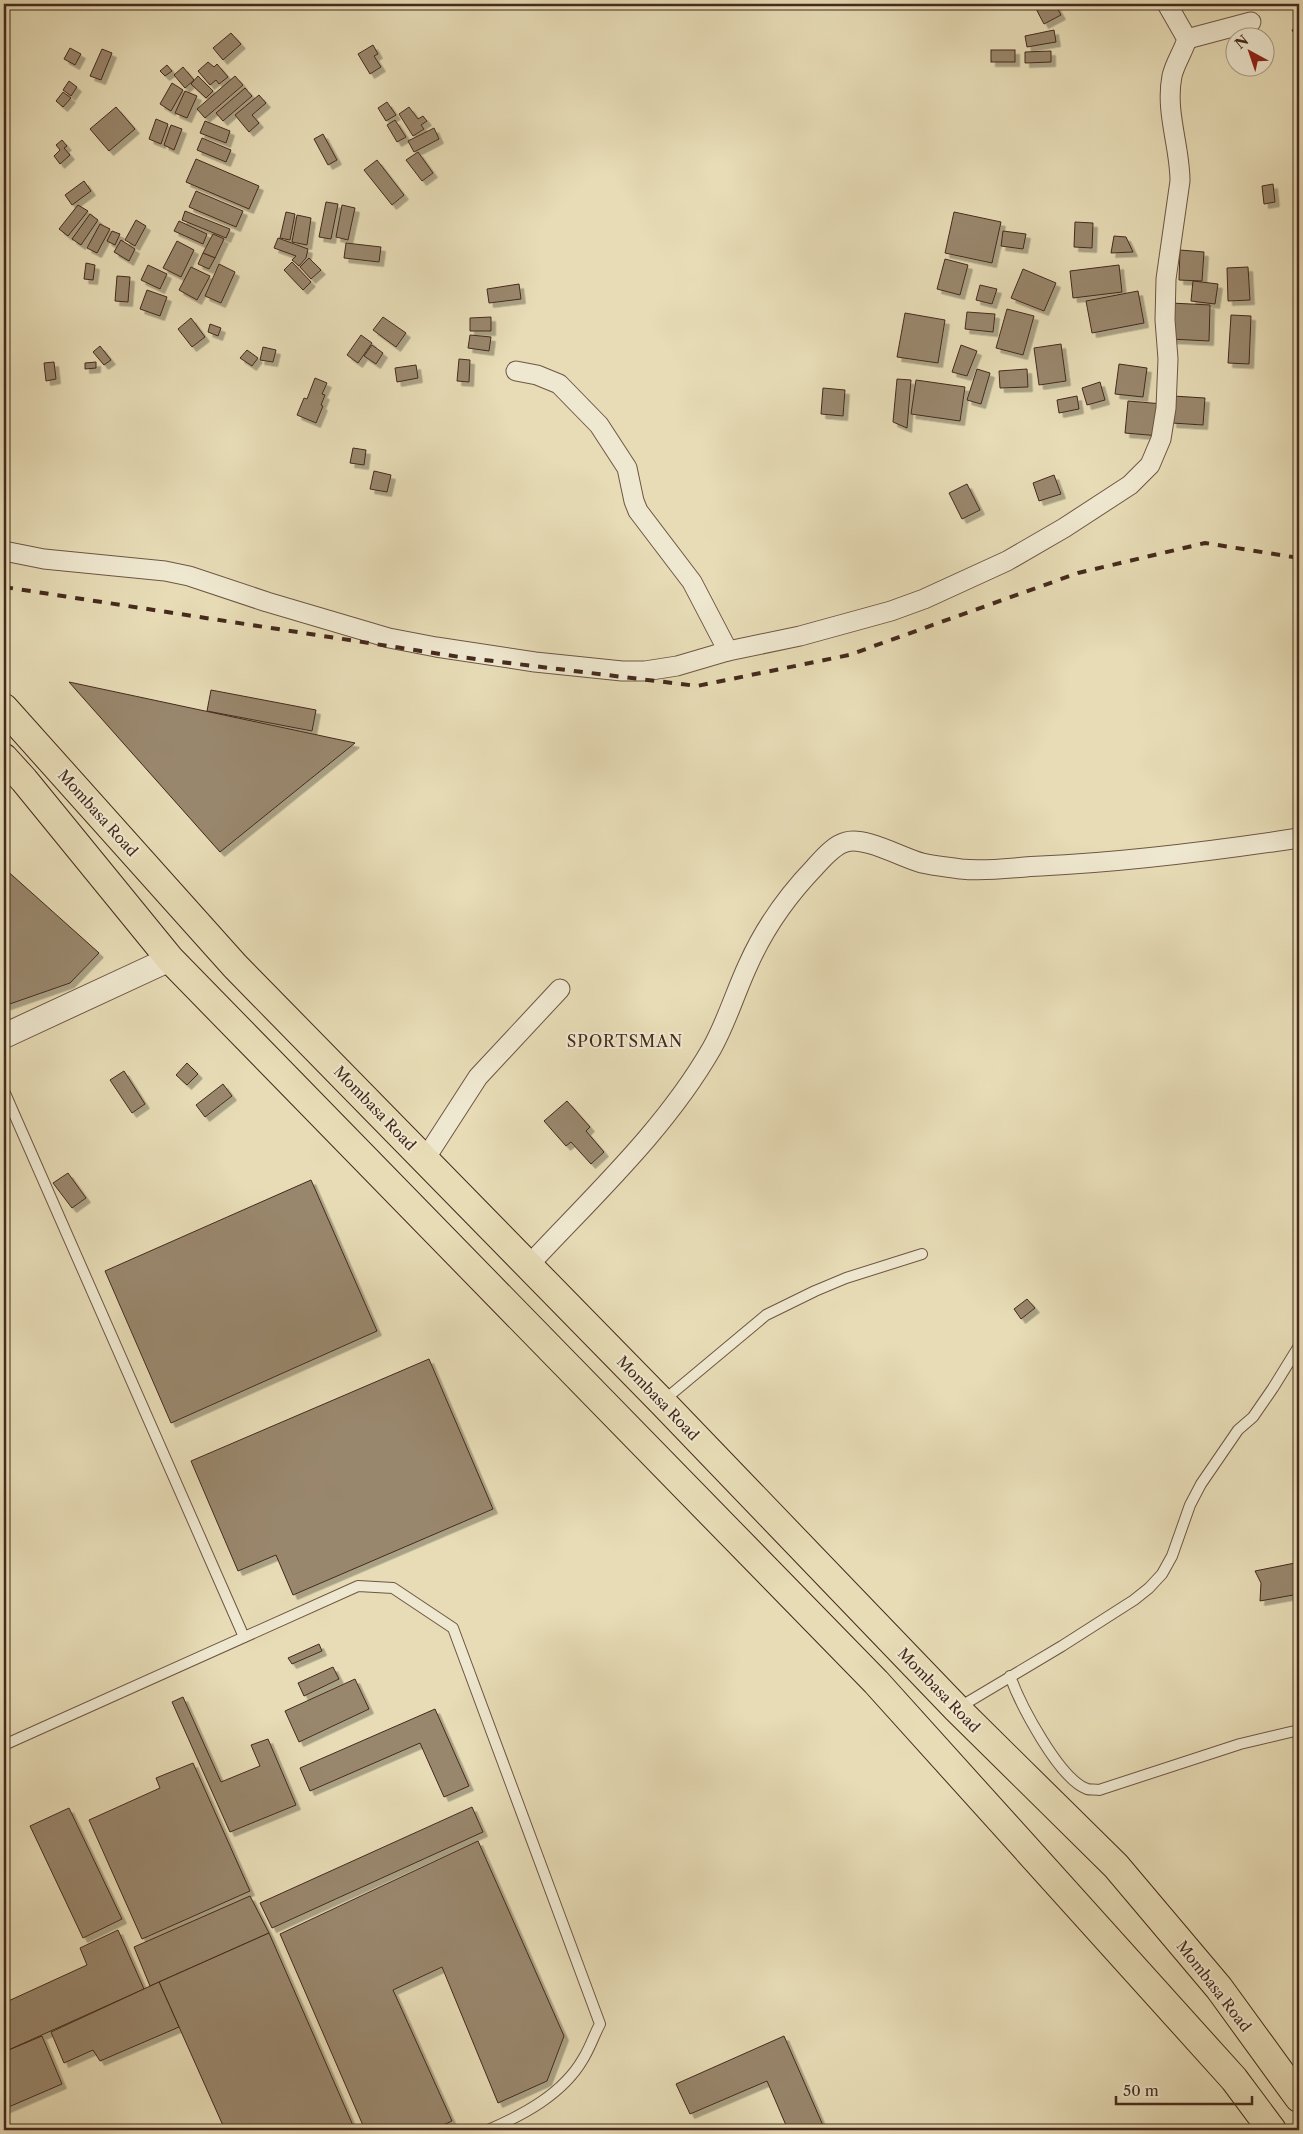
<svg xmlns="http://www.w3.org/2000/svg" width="1303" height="2134" font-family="'Libre Caslon Text',serif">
	<defs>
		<filter id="shadow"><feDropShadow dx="4.5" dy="4.5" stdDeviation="0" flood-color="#0004"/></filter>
	</defs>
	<rect width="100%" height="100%" fill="#e7dcb6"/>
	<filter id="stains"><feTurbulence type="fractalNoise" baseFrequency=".004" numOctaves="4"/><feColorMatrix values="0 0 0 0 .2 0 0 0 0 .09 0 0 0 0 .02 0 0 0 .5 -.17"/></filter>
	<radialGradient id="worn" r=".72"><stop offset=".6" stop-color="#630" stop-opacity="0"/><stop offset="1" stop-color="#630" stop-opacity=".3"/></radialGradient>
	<g fill="#99876d" stroke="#452a1d" filter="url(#shadow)">
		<polygon points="1038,4 1055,4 1061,15 1044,24 1034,5"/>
		<polygon points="1299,25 1299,40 1298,40 1292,30"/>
		<polygon points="1054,30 1056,42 1027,47 1025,36"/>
		<polygon points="231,33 241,44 223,60 213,48"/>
		<polygon points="373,45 378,54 374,56 381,67 370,74 358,54"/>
		<polygon points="70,48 81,54 75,65 64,59"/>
		<polygon points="102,49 112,53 101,80 90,76"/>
		<rect x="991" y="50" width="24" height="12"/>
		<polygon points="1051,51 1051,62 1025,63 1025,52"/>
		<polygon points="208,62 214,67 217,64 228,77 219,84 216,80 210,85 198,71"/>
		<polygon points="167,65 172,71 165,76 160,71"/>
		<polygon points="183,67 194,80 185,88 174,75"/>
		<polygon points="198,76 213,91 206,98 191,84"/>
		<polygon points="235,76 243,85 205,118 197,109"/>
		<polygon points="69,81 77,87 71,96 63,90"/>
		<polygon points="172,83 183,90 171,111 160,104"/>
		<polygon points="245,88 252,96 223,121 216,113"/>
		<polygon points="185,91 197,96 187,118 175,113"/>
		<polygon points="63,92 71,98 63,107 56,101"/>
		<polygon points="259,95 266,103 252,115 259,123 249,132 235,115"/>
		<polygon points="387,102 396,115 386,121 378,108"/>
		<polygon points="116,107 135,129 109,151 90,129"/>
		<polygon points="409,107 418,119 423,116 427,121 421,125 424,129 413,136 399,114"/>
		<polygon points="156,119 168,124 161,144 149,139"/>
		<polygon points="395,120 406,137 397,142 387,125"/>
		<polygon points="205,121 230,131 226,143 200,133"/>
		<polygon points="171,125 182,129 174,150 164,145"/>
		<polygon points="434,128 439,139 414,152 408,141"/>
		<polygon points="323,134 337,160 328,165 314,139"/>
		<polygon points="202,138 231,150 226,162 197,150"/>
		<polygon points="62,140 67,146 64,148 70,155 60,164 54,156 60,150 56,145"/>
		<polygon points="418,152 433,173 422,181 406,160"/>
		<polygon points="196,159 259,186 249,209 186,182"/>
		<polygon points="377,160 404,195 392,205 364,170"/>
		<polygon points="84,181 91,191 72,205 65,195"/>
		<polygon points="1273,184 1275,202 1264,204 1262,186"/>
		<polygon points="196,191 243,211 236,227 189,207"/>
		<polygon points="326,202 338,204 331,239 319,237"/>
		<polygon points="78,205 88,211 68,236 59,229"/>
		<polygon points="342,205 355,208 348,240 336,237"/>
		<polygon points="185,211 230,229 226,238 182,220"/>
		<polygon points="286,212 295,214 290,240 280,238"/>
		<polygon points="954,212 1001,222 992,263 945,253"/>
		<polygon points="90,214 98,220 81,245 72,239"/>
		<polygon points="297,215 311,218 307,245 292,242"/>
		<polygon points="136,220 146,226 135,246 125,240"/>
		<polygon points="179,221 207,234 203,244 174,231"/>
		<polygon points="1075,222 1093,223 1092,248 1074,247"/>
		<polygon points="100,224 110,229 97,253 87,248"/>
		<polygon points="112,231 120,234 115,245 107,241"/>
		<polygon points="1003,231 1026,234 1023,249 1001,246"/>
		<polygon points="213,234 224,239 215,258 203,253"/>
		<polygon points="1114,236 1126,237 1133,252 1111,253"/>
		<polygon points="278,238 308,249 306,258 299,266 292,260 296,256 274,248"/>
		<polygon points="121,240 135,249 129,261 114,252"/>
		<polygon points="177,241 194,250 181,277 163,268"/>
		<polygon points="346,243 381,247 379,262 344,258"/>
		<polygon points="1180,250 1204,252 1202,281 1179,280"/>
		<polygon points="203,253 215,258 209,269 198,264"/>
		<polygon points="309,258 321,270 311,279 300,267"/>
		<polygon points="945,259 968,265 960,295 937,289"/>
		<polygon points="292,262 311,282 303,290 284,270"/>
		<polygon points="86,263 95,265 93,280 84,279"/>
		<polygon points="219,264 235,272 221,303 205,296"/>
		<polygon points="148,265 167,274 160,289 141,280"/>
		<polygon points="1119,265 1122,292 1073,298 1070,271"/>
		<polygon points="191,267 210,276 197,300 179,290"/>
		<polygon points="1248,267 1250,300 1228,301 1227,268"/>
		<polygon points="1023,269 1056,283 1044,311 1011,298"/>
		<polygon points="117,276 130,277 128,302 115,301"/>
		<polygon points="1193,281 1218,284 1215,304 1191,301"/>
		<polygon points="519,284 521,299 489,303 487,289"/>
		<polygon points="980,285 997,289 992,304 976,300"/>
		<polygon points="147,290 167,297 160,316 140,309"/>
		<polygon points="1138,291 1144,323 1092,333 1086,301"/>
		<polygon points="1171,303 1210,305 1209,341 1170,339"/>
		<polygon points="1007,309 1034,316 1023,355 996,348"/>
		<polygon points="967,312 995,314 993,332 965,329"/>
		<polygon points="905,313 945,320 938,363 897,357"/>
		<polygon points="1231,315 1251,316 1249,364 1228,363"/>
		<polygon points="383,317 406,333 396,347 373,330"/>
		<polygon points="491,317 491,331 470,331 470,318"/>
		<polygon points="191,318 205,337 192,347 178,329"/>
		<polygon points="210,324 221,328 218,336 208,332"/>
		<polygon points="361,335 372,343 358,363 347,355"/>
		<polygon points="470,335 491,337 489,351 468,348"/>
		<polygon points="1061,344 1066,381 1039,385 1034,348"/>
		<polygon points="372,345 383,353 376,364 364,356"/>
		<polygon points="961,345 977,351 967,376 952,372"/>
		<polygon points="100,346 111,360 104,365 93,352"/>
		<polygon points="263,347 276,350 273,362 260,360"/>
		<polygon points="247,350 258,358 252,366 240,358"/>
		<polygon points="459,359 470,360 469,382 457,381"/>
		<polygon points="54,362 56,379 46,381 44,363"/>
		<polygon points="96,362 96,368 85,369 85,363"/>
		<polygon points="1119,364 1147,368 1143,397 1115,394"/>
		<polygon points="416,365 418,378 397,382 395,368"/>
		<polygon points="977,369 990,373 981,404 967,400"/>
		<polygon points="1027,369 1028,387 1000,388 999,371"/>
		<polygon points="315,378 327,383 322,394 325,395 321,405 323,406 316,423 297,415 304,398 307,399"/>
		<polygon points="897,379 911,380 907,428 893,422"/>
		<polygon points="916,380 965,387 960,421 911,414"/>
		<polygon points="1100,382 1105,400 1087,405 1082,388"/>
		<polygon points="823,388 845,390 843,416 821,414"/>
		<polygon points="1077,396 1079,409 1059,413 1057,400"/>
		<polygon points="1173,396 1205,398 1203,425 1172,423"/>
		<polygon points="1128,401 1163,404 1160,436 1125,433"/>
		<polygon points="353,448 366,450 364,465 350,463"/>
		<polygon points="374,471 391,475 387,492 370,489"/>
		<polygon points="1054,475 1061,494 1039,501 1033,483"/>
		<polygon points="967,484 980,510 962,519 949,493"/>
		<polygon points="69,682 355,743 220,852"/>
		<polygon points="211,690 316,710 312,731 207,711"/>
		<polygon points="4,868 99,953 70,983 4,1006"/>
		<polygon points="187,1063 198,1074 187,1085 176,1075"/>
		<polygon points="124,1071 145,1104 132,1113 110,1080"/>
		<polygon points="223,1084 232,1096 205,1117 196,1105"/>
		<polygon points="567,1101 590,1127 586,1131 604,1152 591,1164 571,1142 566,1146 544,1121"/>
		<polygon points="68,1173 86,1198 72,1208 53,1183"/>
		<polygon points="311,1180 377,1331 171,1423 105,1271"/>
		<polygon points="1027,1299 1035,1308 1021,1319 1014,1309"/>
		<polygon points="429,1359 493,1509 293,1595 276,1555 238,1571 191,1461"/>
		<polygon points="1295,1563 1299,1579 1299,1594 1260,1601 1261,1583 1255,1571"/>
		<polygon points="319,1644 322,1651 292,1664 288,1658"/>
		<polygon points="333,1667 339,1679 304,1696 298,1683"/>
		<polygon points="355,1679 369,1709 299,1742 285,1711"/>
		<polygon points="183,1697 221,1782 260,1766 251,1745 268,1739 296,1805 230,1832 172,1702"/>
		<polygon points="435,1709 469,1786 444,1797 420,1743 310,1791 300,1768"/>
		<polygon points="193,1763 250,1891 142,1939 89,1820 160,1788 156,1778"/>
		<polygon points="472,1807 483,1832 272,1928 260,1903"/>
		<polygon points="69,1808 122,1919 83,1938 30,1826"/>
		<polygon points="478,1841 564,2036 547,2081 498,2103 442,1967 393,1990 452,2121 432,2130 365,2130 280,1934"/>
		<polygon points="250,1896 269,1933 150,1986 134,1947"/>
		<polygon points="118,1930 144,1989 4,2052 4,2003 87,1965 80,1948"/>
		<polygon points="269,1933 355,2130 225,2130 159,1982"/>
		<polygon points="159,1982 179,2027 100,2061 93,2050 64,2063 51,2032"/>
		<polygon points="42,2036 62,2084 4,2109 4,2052"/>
		<polygon points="784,2036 825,2130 788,2130 767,2081 690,2114 676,2084"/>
	</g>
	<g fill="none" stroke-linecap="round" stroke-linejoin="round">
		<g stroke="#6e5643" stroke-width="12">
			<g id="service">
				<polyline points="4,1091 244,1637"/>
				<polyline points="663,1401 766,1315 815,1291 846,1278 922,1254"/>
				<path d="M1010,1676C1020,1704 1059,1779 1087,1789C1090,1790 1095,1789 1099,1790L1240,1744L1299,1730"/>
				<polyline points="958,1708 1062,1646 1134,1600 1149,1588 1162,1574 1172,1556 1190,1505 1201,1484 1238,1430 1253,1417 1273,1388 1299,1346"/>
				<path d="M4,1745L358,1586L393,1588L453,1628L600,2024C594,2035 590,2048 583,2059C563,2094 523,2115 488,2130"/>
			</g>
		</g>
		<g stroke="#6e5643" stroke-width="21">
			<g id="minor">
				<polyline points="1187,39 1251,22"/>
				<polyline points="516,371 537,375 559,384 599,425 627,468 634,501 638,511 692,582 728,651"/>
				<path d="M4,551L44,559L165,571L189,576L267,602L389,638L436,647L535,662L622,671H645L677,666L728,651L800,636L891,611L924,599L1007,561L1064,528L1130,485L1150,465L1161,439L1166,408L1168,359L1165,320L1166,279L1180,181C1180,146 1165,112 1172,76C1175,63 1183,52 1187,39L1167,4"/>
				<polyline points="425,1159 478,1077 560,989"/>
				<path d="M529,1265C593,1196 665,1130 712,1048C727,1021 735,993 748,965C764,929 788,895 815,867C823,858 834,845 846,842C864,836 903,858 922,863C935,866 948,867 961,869C988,872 1015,867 1041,866C1128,862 1213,851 1299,838"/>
			</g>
		</g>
		<g stroke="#6e5643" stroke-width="26">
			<polyline id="tertiary" points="4,1036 170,959"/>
		</g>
		<g stroke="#452a1d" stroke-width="30">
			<g id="trunk">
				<polyline points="4,708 235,966 662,1402 957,1709 1116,1866 1219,1988 1299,2098"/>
				<polyline points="4,758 24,780 170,959 876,1682 1234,2079 1272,2130"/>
			</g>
		</g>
		<use href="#service" stroke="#efe8d0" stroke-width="10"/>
		<use href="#minor" stroke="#efe8d0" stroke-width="19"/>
		<use href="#tertiary" stroke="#efe8d0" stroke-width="24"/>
		<use href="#trunk" stroke="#e7dcb6" stroke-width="28"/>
		<polyline stroke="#452a1d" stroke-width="4" stroke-dasharray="9 9" stroke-linecap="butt" points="4,587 460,657 697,686 849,655 1078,573 1205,543 1299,558"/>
	</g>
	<g text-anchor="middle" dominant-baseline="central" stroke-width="4" stroke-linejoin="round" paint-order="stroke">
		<g font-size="15" fill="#452a1d" stroke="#efe8d0">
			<text transform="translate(98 813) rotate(48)">Mombasa Road</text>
			<text transform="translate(375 1108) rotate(46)">Mombasa Road</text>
			<text transform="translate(658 1398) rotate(46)">Mombasa Road</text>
			<text transform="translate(939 1690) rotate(46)">Mombasa Road</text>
			<text transform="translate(1214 1986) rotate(52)">Mombasa Road</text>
		</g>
		<g font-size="16" letter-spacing="1" fill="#452a1d" stroke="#efe8d0">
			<text x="625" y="1041">SPORTSMAN</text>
		</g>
	</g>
	<rect width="1303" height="2134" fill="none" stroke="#e7dcb6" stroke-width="20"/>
	<rect x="5" y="5" width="1293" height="2124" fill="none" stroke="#452a1d" stroke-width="2.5"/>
	<rect x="10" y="10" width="1283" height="2114" fill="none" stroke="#452a1d"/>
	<g transform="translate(1250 52) rotate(320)"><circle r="24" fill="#efe8d0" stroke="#ab9c88"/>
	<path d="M0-4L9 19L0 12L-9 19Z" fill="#8f2418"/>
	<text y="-8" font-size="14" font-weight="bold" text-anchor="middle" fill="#452a1d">N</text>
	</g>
	<path d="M1116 2096v8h136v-8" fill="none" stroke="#452a1d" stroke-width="2.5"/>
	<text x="1123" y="2096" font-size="15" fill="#452a1d" stroke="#efe8d0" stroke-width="4" paint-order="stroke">50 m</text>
	<rect width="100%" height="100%" filter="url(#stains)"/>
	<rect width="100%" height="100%" fill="url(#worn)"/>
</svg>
